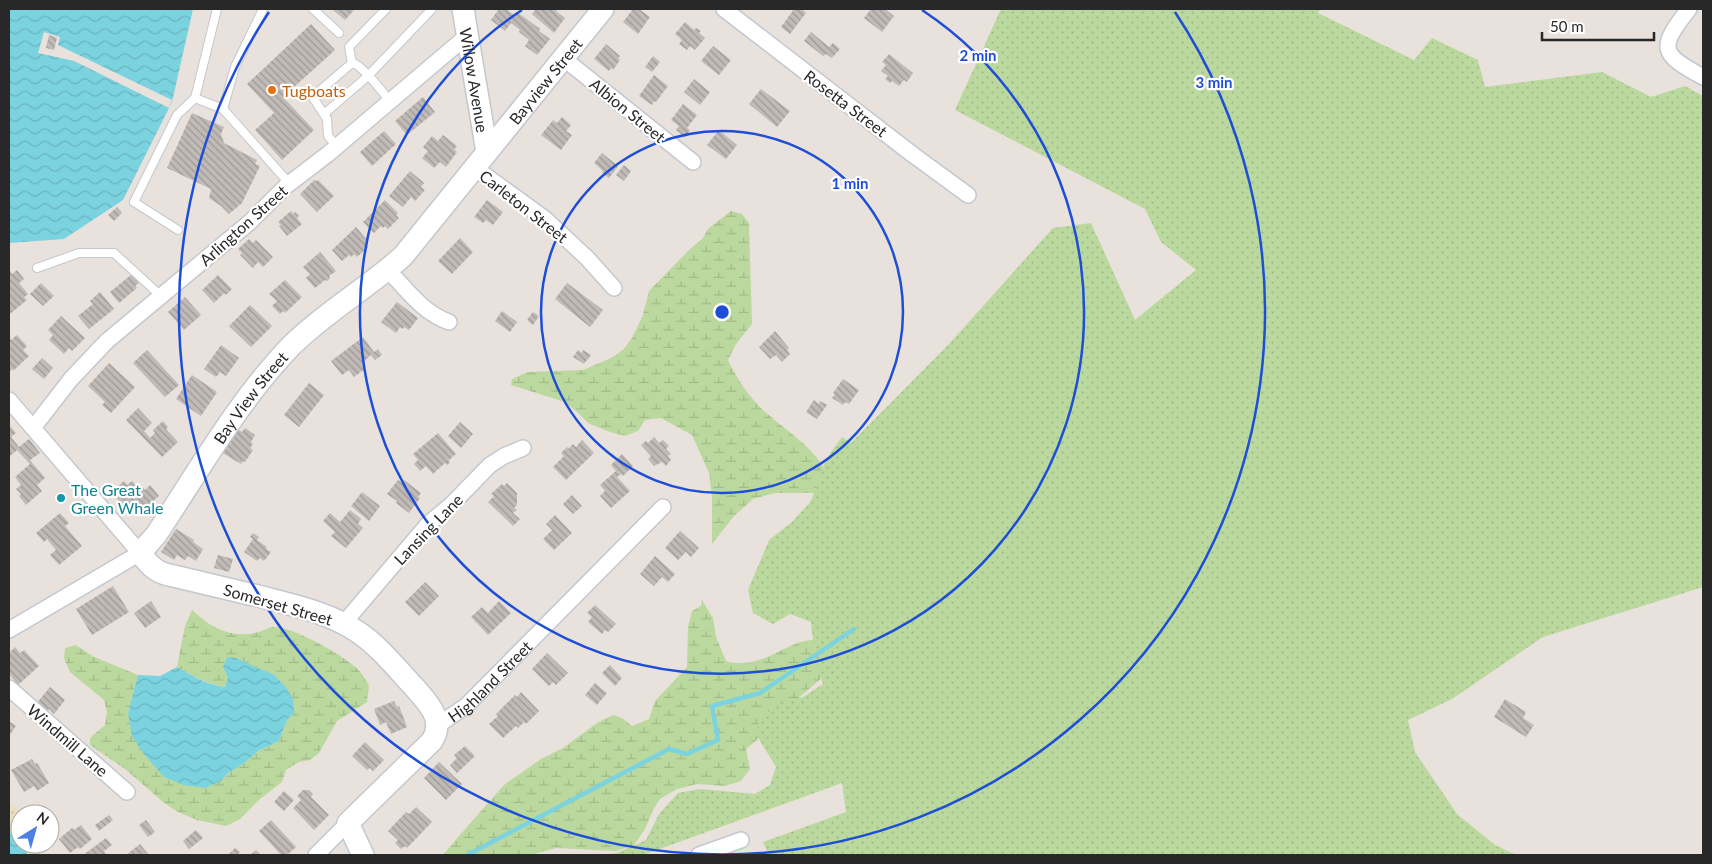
<svg xmlns="http://www.w3.org/2000/svg" width="1712" height="864" font-family="Lato,sans-serif">
	<defs>
		<pattern id="wetland-marsh" width="20" height="14" patternUnits="userSpaceOnUse" patternTransform="scale(1.25)"><rect width="20" height="14" fill="#bbd99e"/><path d="M1 5h8M5 5V1M11 12h8M15 12V8" fill="none" stroke="#a1ba88"/></pattern>
		<pattern id="sand-dots" width="8" height="8" patternUnits="userSpaceOnUse" patternTransform="scale(1.25)"><rect width="8" height="8" fill="#ebdec2"/><path d="M2 2h.1M6 6h.1" fill="none" stroke="#cabea7" stroke-width="1.8" stroke-linecap="round"/></pattern>
		<pattern id="park-dots" width="8" height="8" patternUnits="userSpaceOnUse" patternTransform="scale(1.25)"><rect width="8" height="8" fill="#bbd99e"/><path d="M2 2h.1M6 6h.1" fill="none" stroke="#a1ba88" stroke-width="1.8" stroke-linecap="round"/></pattern>
		<pattern id="water-waves" width="16" height="10" patternUnits="userSpaceOnUse" patternTransform="scale(1.25)"><rect width="16" height="10" fill="#7ad3df"/><path d="M0 5q4-4 8 0t8 0" fill="none" stroke="#6ab5bf"/></pattern>
		<pattern id="building-back-hatch" width="6" height="6" patternUnits="userSpaceOnUse" patternTransform="scale(1.25)"><rect width="6" height="6" fill="#c1bbb8"/><path d="M-1 5l2 2M0 0l6 6M5-1l2 2" fill="none" stroke="#9d9896"/></pattern>
	</defs>
	<rect width="100%" height="100%" fill="#e9e1db"/>
	<g fill="url(#wetland-marsh)">
		<path d="M731,211L742,214L749,223L752,324L736,344L728,360C737,379 749,397 764,411C784,429 808,443 823,466L817,493H775L753,499L734,516L712,544V497L709,473L692,435L661,418L645,420L638,431L625,436L610,432L588,423L577,412L565,402L511,385L512,379L528,372L583,370L611,358L623,350L632,338L643,315L649,291L688,251L703,238L708,229Z"/>
		<path d="M702,600L713,618L716,637L726,661C752,669 774,653 797,643C803,641 810,640 817,639L823,677L789,706L763,725L757,740L746,749L750,769L741,781L725,786L697,784L677,789L660,799L653,810L645,829L634,845L616,851L556,848L531,855H443L459,836L505,784L541,759L563,748L597,723L613,715L622,718L632,726L649,719L655,701L687,667L688,627L692,611L701,606Z"/>
		<path d="M192,610C210,627 229,638 255,633C261,632 267,628 273,627C292,626 338,653 353,665C360,670 365,678 369,686L367,702L337,721L319,753L310,760L299,762L286,770L282,782L260,799L240,819L226,826L197,820L178,812L163,802L125,769L90,745V738L105,725L107,712L104,700L70,672L64,658L65,648L76,645L92,656L138,675L128,713L221,781L228,773L243,764L258,751L279,741L287,720L294,713L273,674L255,668L229,677L225,687C207,684 193,676 177,667L185,626Z"/>
	</g>
	<polygon fill="url(#sand-dots)" points="9,803 24,814 20,814 20,844 36,844 42,855 9,855"/>
	<polygon fill="url(#park-dots)" points="1001,9 1320,9 1318,13 1414,60 1432,38 1478,60 1485,87 1602,72 1651,97 1685,86 1703,96 1703,587 1543,637 1452,699 1408,720 1415,752 1457,814 1495,845 1516,855 769,855 763,842 846,812 842,783 643,855 601,855 617,853 646,840 659,814 678,793 700,789 755,794 770,785 776,767 755,733 762,716 785,701 803,697 823,684 814,650 811,622 790,614 773,624 753,613 748,590 769,540 792,522 811,501 826,459 842,437 851,443 949,344 1053,228 1091,223 1135,320 1196,270 1161,242 1145,209 955,110"/>
	<g fill="url(#water-waves)">
		<polygon points="9,9 193,9 172,102 123,200 64,239 9,243"/>
		<path d="M227,657L236,658L255,667L273,674L285,686L293,699L294,713L287,720L279,741L258,751L243,764L228,773L221,781L205,788L184,785L164,777L143,753L132,736L128,713L138,675L160,676L177,667C193,676 207,685 225,687L228,677L223,667Z"/>
		<polygon points="9,832 17,838 28,855 9,855"/>
	</g>
	<polygon fill="#e9e1db" points="44,32 60,37 58,45 172,100 169,108 74,61 38,53"/>
	<g fill="none" stroke-linecap="round" stroke-linejoin="round">
		<polyline stroke="#7ad3df" stroke-width="4.5" points="467,855 669,749 687,754 718,740 712,706 760,693 854,629"/>
	</g>
	<g fill="url(#building-back-hatch)">
		<polygon points="332,9 355,9 345,20"/>
		<polygon points="499,9 506,9 514,15 517,12 540,29 539,31 550,39 537,55 525,46 529,40 519,32 520,30 511,23 505,31 491,20"/>
		<polygon points="536,9 558,9 556,11 565,18 554,33 532,14"/>
		<polygon points="633,9 639,9 650,17 638,34 623,22"/>
		<polygon points="794,9 804,9 803,10 806,13 790,34 781,27"/>
		<polygon points="871,9 885,9 894,16 882,32 864,18"/>
		<polygon points="685,22 694,30 696,28 701,31 699,33 705,38 695,50 690,46 687,50 679,44 682,40 675,34"/>
		<polygon points="311,24 335,50 283,97 314,130 282,160 255,130 274,113 247,84"/>
		<polygon points="811,32 829,47 833,43 840,49 832,58 826,54 823,56 804,41"/>
		<polygon points="49,35 57,38 54,50 46,48"/>
		<polygon points="606,44 620,56 618,58 620,60 613,70 611,68 609,71 594,59"/>
		<polygon points="713,46 731,60 719,75 701,61"/>
		<polygon points="889,54 913,73 907,82 904,80 899,86 892,81 890,83 885,79 888,76 881,71 886,65 882,62"/>
		<polygon points="653,56 660,62 652,72 645,67"/>
		<polygon points="654,75 668,86 656,102 654,101 652,105 639,96"/>
		<polygon points="694,79 710,92 700,105 684,92"/>
		<polygon points="761,89 790,111 777,127 749,104"/>
		<polygon points="423,97 435,112 407,135 395,121"/>
		<polygon points="683,104 697,115 687,128 690,130 685,137 676,130 679,126 671,120"/>
		<polygon points="192,113 224,127 221,134 224,143 257,160 255,164 260,166 242,203 229,214 221,206 209,198 211,189 167,168"/>
		<polygon points="562,117 571,125 566,131 572,135 561,150 541,135 553,120 557,123"/>
		<polygon points="719,130 737,145 726,159 707,145"/>
		<polygon points="384,131 396,144 372,166 360,152"/>
		<polygon points="443,135 457,146 454,149 457,152 446,167 440,162 434,168 422,158 428,151 423,147 432,136 438,141"/>
		<polygon points="602,153 618,166 609,178 602,173 603,171 594,163"/>
		<polygon points="624,165 631,171 624,181 616,175"/>
		<polygon points="410,171 424,183 421,187 425,190 415,201 411,197 403,207 389,196"/>
		<polygon points="314,180 316,181 318,180 334,196 317,212 300,194"/>
		<polygon points="385,200 398,213 396,215 399,218 388,229 385,226 383,228 381,226 374,233 363,222"/>
		<polygon points="487,200 503,212 493,225 486,220 483,223 474,217"/>
		<polygon points="117,207 122,213 114,221 108,215"/>
		<polygon points="291,211 293,214 295,212 299,216 297,218 302,224 287,236 279,226 281,225 278,222"/>
		<polygon points="356,227 368,241 365,244 368,247 357,257 354,254 351,257 349,255 342,261 332,250"/>
		<polygon points="460,238 473,252 452,274 438,261"/>
		<polygon points="249,239 253,243 256,240 273,257 263,267 258,262 253,268 240,255 242,253 238,249"/>
		<polygon points="320,252 336,271 329,276 330,278 327,281 325,280 315,288 306,278 310,274 303,267"/>
		<polygon points="9,270 12,274 17,270 24,279 19,283 28,294 24,297 27,300 10,314"/>
		<polygon points="132,274 139,283 135,286 137,288 119,303 110,292"/>
		<polygon points="218,275 232,289 226,295 224,293 214,303 202,290"/>
		<polygon points="285,280 302,297 285,313 283,311 280,314 272,306 277,301 269,294"/>
		<polygon points="41,283 54,296 43,306 30,294"/>
		<polygon points="567,283 603,310 590,327 555,299"/>
		<polygon points="100,292 114,309 89,329 78,316 93,304 90,301"/>
		<polygon points="185,297 201,315 184,330 168,312"/>
		<polygon points="397,302 418,318 409,330 404,327 402,329 400,327 396,333 381,322"/>
		<polygon points="250,305 272,326 251,347 229,326"/>
		<polygon points="502,311 517,322 510,332 495,321"/>
		<polygon points="533,312 539,316 533,325 527,320"/>
		<polygon points="61,316 85,338 72,351 69,348 64,354 49,340 53,335 48,330"/>
		<polygon points="775,331 789,348 787,350 790,354 782,362 776,355 770,359 759,347"/>
		<polygon points="17,335 27,346 23,350 29,356 13,371 12,369 9,372 9,337 11,340"/>
		<polygon points="363,337 374,352 378,349 382,355 375,360 371,355 362,363 366,368 354,377 349,370 342,375 331,361"/>
		<polygon points="221,345 239,358 226,376 220,372 216,377 204,369"/>
		<polygon points="147,350 179,385 165,397 133,363"/>
		<polygon points="578,350 582,353 583,350 591,355 584,364 573,357"/>
		<polygon points="42,358 53,368 44,379 32,369"/>
		<polygon points="109,363 135,387 111,413 102,405 105,402 88,386"/>
		<polygon points="192,375 217,392 201,416 176,399"/>
		<polygon points="843,379 859,390 849,404 845,402 843,405 832,398 835,394 833,393"/>
		<polygon points="309,383 324,395 299,427 284,415"/>
		<polygon points="814,400 819,404 820,401 827,405 817,419 806,412"/>
		<polygon points="138,408 152,423 144,431 150,438 155,433 153,430 163,421 168,427 166,429 178,442 162,457 126,420"/>
		<polygon points="460,422 473,434 461,448 448,436"/>
		<polygon points="9,425 16,433 11,437 19,447 29,439 40,453 30,460 45,478 37,485 42,491 26,505 19,496 21,494 16,489 21,485 15,477 30,464 17,450 9,457"/>
		<polygon points="245,428 255,435 251,442 253,444 250,448 253,450 245,462 243,461 241,464 221,452 237,429 242,432"/>
		<polygon points="438,433 456,454 449,460 450,462 447,465 445,463 433,474 426,466 420,471 414,464 418,460 413,454"/>
		<polygon points="654,437 659,443 663,440 669,446 666,449 671,454 668,456 671,460 666,466 662,462 654,466 648,459 651,456 641,445 646,441 648,443"/>
		<polygon points="582,440 594,453 566,480 553,467 564,456 561,453 567,447 568,449 573,444 576,447"/>
		<polygon points="622,454 633,466 623,476 621,474 617,477 630,491 611,508 600,496 605,491 600,485 616,471 611,465"/>
		<polygon points="398,480 402,483 404,480 421,493 418,497 420,498 409,513 396,503 397,501 387,494"/>
		<polygon points="124,481 127,485 132,481 137,486 139,484 145,490 150,485 159,496 139,513 137,511 132,515 114,495 118,492 115,489"/>
		<polygon points="507,483 517,493 517,505 514,508 517,510 513,513 520,519 513,526 488,502 494,496 491,494 502,484 504,486"/>
		<polygon points="362,492 380,506 369,521 351,506"/>
		<polygon points="572,495 582,506 573,514 563,504"/>
		<polygon points="350,510 361,519 358,524 363,528 346,548 331,536 335,532 323,521 330,513 340,522"/>
		<polygon points="60,513 69,523 65,526 82,546 59,565 50,555 56,550 47,539 44,542 36,533"/>
		<polygon points="555,515 572,533 554,550 543,539 552,530 546,524"/>
		<polygon points="176,529 194,540 193,542 203,549 196,561 188,556 185,560 177,555 174,560 161,552"/>
		<polygon points="680,531 699,548 691,557 686,552 678,560 665,548"/>
		<polygon points="253,533 259,537 257,540 267,547 266,549 271,552 264,561 260,558 257,561 244,552 253,539 250,537"/>
		<polygon points="218,555 233,559 229,572 214,568"/>
		<polygon points="655,556 675,574 668,582 662,577 654,586 640,574"/>
		<polygon points="425,582 439,596 419,616 405,602"/>
		<polygon points="113,586 129,612 92,635 76,609"/>
		<polygon points="151,601 161,617 145,628 134,613"/>
		<polygon points="499,601 511,613 488,635 471,617 482,607 488,613"/>
		<polygon points="595,605 616,624 608,632 605,630 602,634 588,622 592,617 587,613"/>
		<polygon points="15,647 20,653 24,650 39,666 18,685 9,674 9,653"/>
		<polygon points="547,653 568,673 556,685 553,682 549,686 532,669"/>
		<polygon points="610,665 622,678 615,686 602,673"/>
		<polygon points="595,683 607,693 597,705 585,695"/>
		<polygon points="50,687 65,700 54,714 49,709 46,713 36,704"/>
		<polygon points="521,692 539,711 526,724 524,722 518,728 516,726 503,738 489,724 498,716 496,714 515,695 517,697"/>
		<polygon points="1505,699 1526,712 1523,718 1534,725 1526,737 1494,717"/>
		<polygon points="394,701 397,707 399,706 407,727 391,734 386,722 380,725 374,709"/>
		<polygon points="9,721 16,726 9,736"/>
		<polygon points="365,742 384,760 373,771 370,768 367,770 352,756"/>
		<polygon points="465,746 475,756 457,773 450,765 457,758 454,755"/>
		<polygon points="32,759 35,764 37,763 49,783 37,791 34,786 24,792 11,770"/>
		<polygon points="439,762 462,784 446,800 424,778"/>
		<polygon points="303,790 309,790 313,794 311,797 329,815 314,830 293,808 301,800 297,796"/>
		<polygon points="284,791 294,800 284,811 274,802"/>
		<polygon points="416,807 432,822 407,848 405,846 401,849 395,843 398,840 388,831 406,812 409,814"/>
		<polygon points="109,815 113,820 99,831 95,825"/>
		<polygon points="146,820 155,832 148,837 139,825"/>
		<polygon points="271,820 296,847 287,855 281,855 259,831"/>
		<polygon points="81,825 92,839 80,849 78,847 70,853 59,839 72,828 74,830"/>
		<polygon points="196,830 203,838 189,849 183,841"/>
		<polygon points="106,838 112,845 104,851 107,855 83,855"/>
		<polygon points="140,844 149,855 126,855"/>
		<polygon points="235,848 240,852 237,855 228,855"/>
		<polygon points="256,850 260,854 259,855 250,855"/>
	</g>
	<g fill="none" stroke-linecap="round" stroke-linejoin="round">
		<g stroke="#c3c8d0" stroke-width="10">
			<g id="lane">
				<polyline points="217,9 195,98 223,109 289,183"/>
				<polyline points="313,9 339,33"/>
				<polyline points="352,63 349,47 386,9"/>
				<polyline points="223,109 235,67 263,9"/>
				<polyline points="324,114 368,76 432,9"/>
				<path d="M337,146L328,136L327,119L314,99L313,96L317,93L352,63C363,65 382,92 390,101"/>
				<polyline points="178,230 134,202 177,115 195,98"/>
				<polyline points="37,268 79,253 114,253 161,296"/>
			</g>
		</g>
		<g stroke="#c3c8d0" stroke-width="18">
			<g id="street">
				<polyline points="724,9 912,154 968,195"/>
				<path d="M1689,9C1658,48 1660,54 1703,77"/>
				<polyline points="563,58 693,162"/>
				<polyline points="475,168 544,218 587,258 614,288"/>
				<path d="M388,270C406,289 423,313 449,322"/>
				<polyline points="9,400 140,553 9,630"/>
				<polyline points="33,428 71,379 107,341 250,222 286,186 328,154 468,35"/>
				<polyline points="344,623 428,524 451,505 490,465 504,456 523,448"/>
				<polyline points="9,688 127,792"/>
				<path id="s1" d="M438,725L466,706L663,507"/>
				<polyline points="316,855 348,823"/>
				<polyline points="699,855 741,840"/>
			</g>
		</g>
		<g stroke="#c3c8d0" stroke-width="24">
			<g id="secondary">
				<path id="s2" d="M463,9L487,152"/>
				<path id="s3" d="M363,855L348,823L432,741C445,720 429,704 415,688C397,669 380,647 358,632C328,612 292,605 258,596C227,589 196,581 165,574C153,570 148,563 140,553L156,535C198,472 238,401 291,346C325,312 368,288 403,256L603,9"/>
			</g>
		</g>
		<use href="#lane" stroke="#fff" stroke-width="8"/>
		<use href="#street" stroke="#fff" stroke-width="15"/>
		<use href="#secondary" stroke="#fff" stroke-width="21"/>
	</g>
	<g fill="none" stroke="#1d4ed8" stroke-width="2.5">
		<circle cx="722" cy="312" r="181"/>
		<path d="M922 10A362 362 0 1 1 522 10"/>
		<path d="M1175 12A543 543 0 1 1 269 12"/>
	</g>
	<circle fill="#e8710a" stroke="#fff" stroke-width="2" cx="272" cy="90" r="5"/>
	<circle fill="#0f9aa8" stroke="#fff" stroke-width="2" cx="61" cy="498" r="5"/>
	<g text-anchor="middle" dominant-baseline="central" stroke-width="4.5" stroke-linejoin="round" paint-order="stroke">
		<g font-size="16" fill="#282828" stroke="#fff">
			<text stroke="none"><textPath href="#s2" startOffset="72">Willow Avenue</textPath></text>
			<text stroke="none"><textPath href="#s3" startOffset="1155">Bayview Street</textPath></text>
			<text transform="translate(846 103) rotate(37)">Rosetta Street</text>
			<text transform="translate(628 110) rotate(39)">Albion Street</text>
			<text transform="translate(524 206) rotate(38)">Carleton Street</text>
			<text transform="translate(243 225) rotate(-42)">Arlington Street</text>
			<text stroke="none"><textPath href="#s3" startOffset="720">Bay View Street</textPath></text>
			<text transform="translate(428 529) rotate(-46)">Lansing Lane</text>
			<text transform="translate(278 604) rotate(16)">Somerset Street</text>
			<text stroke="none"><textPath href="#s1" startOffset="68">Highland Street</textPath></text>
			<text transform="translate(68 740) rotate(41)">Windmill Lane</text>
		</g>
		<g font-size="16" fill="#c56008" stroke="#fff" text-anchor="start">
			<text x="282" y="90">Tugboats</text>
		</g>
		<g font-size="16" fill="#0d838f" stroke="#fff" text-anchor="start">
			<text x="71" y="489">The Great<tspan x="71" dy="18">Green Whale</tspan></text>
		</g>
	</g>
	<circle cx="722" cy="312" r="8" fill="#1d4ed8" stroke="#fff" stroke-width="2.5"/>
	<g font-size="15" text-anchor="middle" font-weight="bold" fill="#1d4ed8" stroke="#fff" stroke-width="4.5" stroke-linejoin="round" paint-order="stroke">
		<text x="978" y="61">2 min</text>
		<text x="1214" y="88">3 min</text>
		<text x="850" y="189">1 min</text>
	</g>
	<rect width="1712" height="864" fill="none" stroke="#282828" stroke-width="20"/>
	<g transform="translate(35 829) rotate(37)"><circle r="24" fill="#ffffff" stroke="#a9a9a9"/>
	<path d="M0-4L9 19L0 12L-9 19Z" fill="#4e80e3"/>
	<text y="-8" font-size="14" font-weight="bold" text-anchor="middle" fill="#282828">N</text>
	</g>
	<path d="M1542 32v8h112v-8" fill="none" stroke="#282828" stroke-width="2.5"/>
	<text x="1550" y="32" font-size="15" fill="#282828" stroke="#ffffff" stroke-width="4" paint-order="stroke">50 m</text>
</svg>
